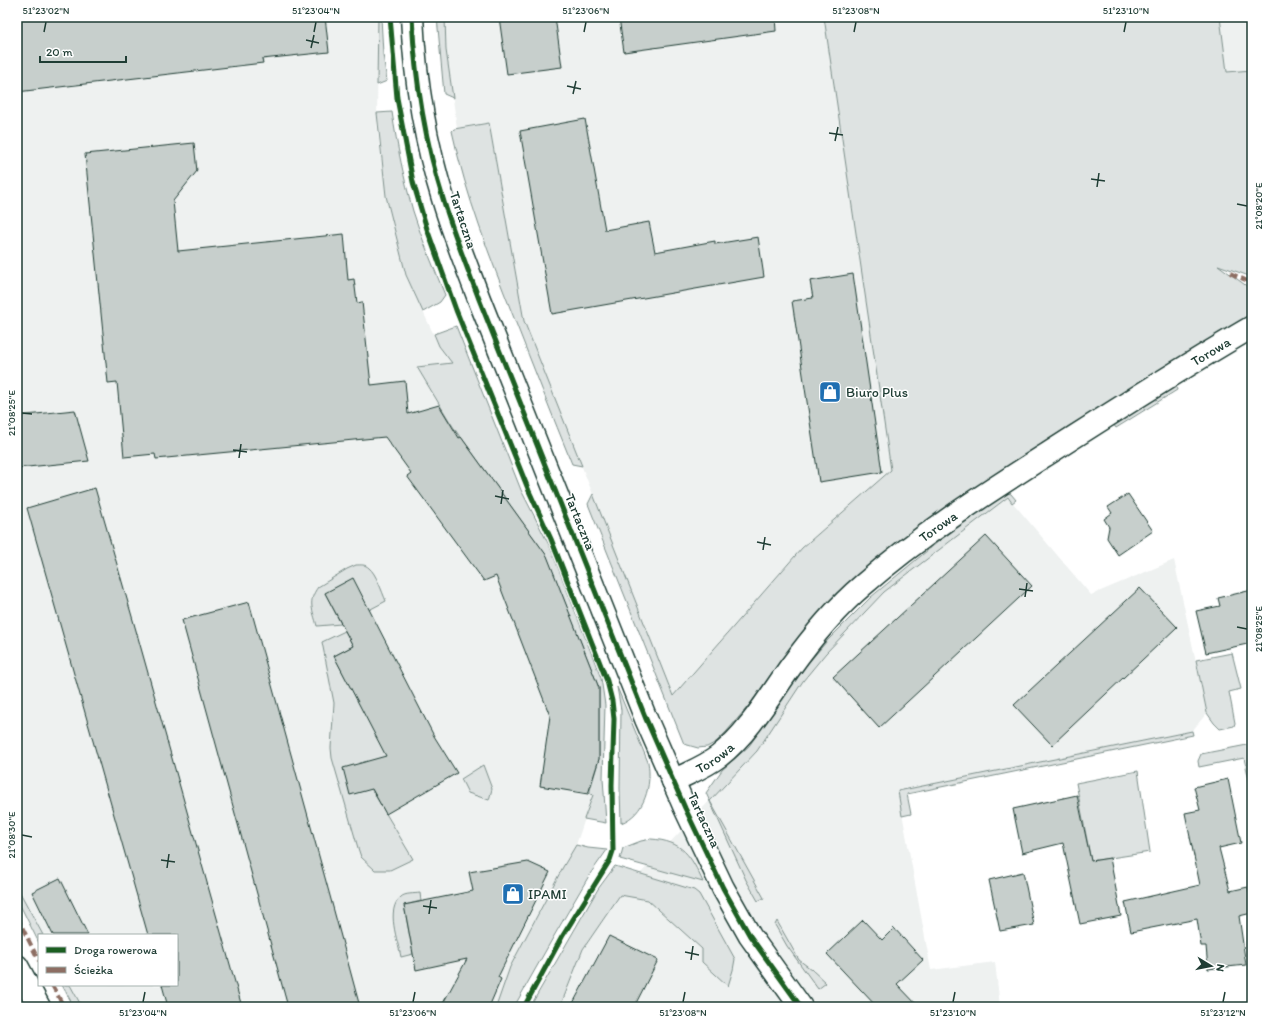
<svg xmlns="http://www.w3.org/2000/svg" width="1269" height="1024" font-family="Itim,sans-serif">
	<rect width="100%" height="100%" fill="#fff"/>
	<filter id="ink" filterUnits="userSpaceOnUse"><feTurbulence type="fractalNoise" baseFrequency=".025" numOctaves="2"/><feDisplacementMap in="SourceGraphic" scale="8" xChannelSelector="R" yChannelSelector="G"/><feConvolveMatrix kernelMatrix="1 2 1 2 8 2 1 2 1" color-interpolation-filters="sRGB"/></filter>
	<g filter="url(#ink)">
		<g fill="#eef1f0">
			<polygon points="17,17 378,17 377,125 386,196 406,275 439,346 452,363 417,367 460,437 461,437 546,555 599,688 599,759 590,790 593,795 576,845 563,867 510,967 496,1007 82,1007 70,985 177,985 177,935 43,935 17,887"/>
			<polygon points="445,17 824,17 892,470 802,548 673,696 524,321 489,123 457,128 446,50"/>
			<polygon points="1220,17 1252,17 1252,70 1227,72"/>
			<polygon points="1008,497 1091,595 1174,560 1207,713 1192,731 898,791 931,970 995,962 1000,1007 560,1007 583,949 620,895 757,751 803,681 826,653 884,592"/>
		</g>
		<g fill="#dee3e2" stroke="#7e908b">
			<polygon points="378,17 381,17 383,54 387,81 377,85"/>
			<polygon points="437,17 445,17 446,50 453,98 444,94"/>
			<polygon points="824,17 1220,17 1227,72 1252,70 1252,277 1218,265 1252,290 1252,316 1069,426 1003,469 927,526 785,656 750,704 727,731 716,742 707,747 698,748 684,744 588,504 593,494 673,696 802,548 891,470"/>
			<path d="M392,112C397,146 404,179 413,211C422,240 434,268 445,295L440,302L423,312L406,275L386,196L377,113Z"/>
			<path d="M489,123L524,321L582,466L572,464C552,415 533,366 514,318C490,257 466,196 452,131L454,129Z"/>
			<polygon points="456,326 521,490 550,547 601,678 605,705 603,778 606,823 584,819 593,795 590,794 590,790 599,759 599,688 546,555 461,437 460,437 450,422 417,367 452,363 439,346 434,334"/>
			<polygon points="1176,386 1177,390 1116,428 1113,424"/>
			<polygon points="1007,492 1011,494 1016,500 1012,503 1008,497 884,592 826,653 803,681 757,751 710,801 764,898 758,901 746,880 706,793 722,770 749,746 804,668 827,641 871,597 939,541"/>
			<path d="M356,565C361,565 365,564 369,568C376,573 382,592 386,601L369,610L325,593L341,624L317,626C313,610 307,602 318,587L347,569Z"/>
			<polygon points="345,631 353,646 334,656 397,775 372,790 413,859 390,870 375,870 361,857 358,848 332,758 331,748 334,703 322,642"/>
			<polygon points="1232,653 1241,689 1229,692 1235,723 1234,726 1220,729 1214,723 1207,713 1196,660"/>
			<path d="M617,687L648,762C652,785 645,814 621,823L620,788L621,710Z"/>
			<polygon points="1192,731 1193,735 907,794 911,814 902,816 898,791"/>
			<polygon points="1252,744 1252,793 1244,758 1199,767 1198,761 1201,754"/>
			<polygon points="483,765 492,789 489,800 468,793 461,779"/>
			<polygon points="1138,771 1150,852 1091,861 1076,783"/>
			<path d="M651,839C683,841 691,856 703,882L620,859L623,848L641,841Z"/>
			<polygon points="576,845 588,848 607,850 590,874 554,936 514,1007 496,1007 510,967 563,867"/>
			<polygon points="615,866 694,890 699,894 735,959 733,970 728,986 702,962 702,949 648,900 620,895 583,949 560,1007 530,1007 598,889"/>
			<polygon points="17,887 43,935 39,935 39,943 17,899"/>
			<path d="M420,893L421,901L404,905L413,954L401,957C398,941 385,909 401,897C405,893 414,894 420,893Z"/>
			<polygon points="777,921 799,960 811,969 826,983 818,989 787,946 775,925"/>
			<polygon points="62,985 70,985 82,1007 74,1007"/>
		</g>
		<g fill="#c7cfcc" stroke="#1f3d34">
			<polygon points="17,17 325,17 329,52 262,59 263,63 17,92"/>
			<polygon points="499,17 555,17 562,67 507,74"/>
			<polygon points="619,17 775,17 776,31 624,52"/>
			<polygon points="585,119 605,230 649,222 655,252 715,241 715,244 758,237 764,277 552,314 520,131"/>
			<polygon points="194,143 197,171 173,201 178,251 344,234 348,280 354,279 357,303 362,302 371,385 405,381 408,414 439,405 459,438 461,437 547,556 599,688 599,759 588,794 540,786 550,716 496,576 484,581 407,476 411,473 385,437 156,459 155,454 124,457 117,382 108,383 85,154"/>
			<polygon points="853,274 882,472 819,482 792,301 813,298 810,281"/>
			<polygon points="75,410 89,461 17,468 17,416"/>
			<polygon points="95,488 137,634 242,1007 168,1007 162,985 177,985 177,935 148,935 27,508"/>
			<polygon points="1128,494 1153,531 1118,555 1107,538 1109,527 1104,519 1112,513 1108,507"/>
			<polygon points="986,536 1032,586 879,728 833,677"/>
			<polygon points="353,578 434,736 457,773 386,814 372,789 350,795 343,768 386,756 334,656 353,646 325,593"/>
			<polygon points="1140,588 1177,627 1052,745 1014,705"/>
			<polygon points="1252,590 1252,643 1206,653 1196,611 1220,606 1218,598"/>
			<polygon points="249,602 330,896 360,1007 288,1007 182,620"/>
			<polygon points="1228,779 1241,843 1219,848 1230,891 1248,887 1252,906 1252,913 1239,916 1246,965 1208,969 1206,946 1201,946 1197,919 1131,932 1125,902 1200,885 1185,813 1200,810 1194,787"/>
			<polygon points="1077,795 1091,861 1110,858 1121,916 1080,924 1063,843 1022,853 1013,809"/>
			<polygon points="528,862 550,872 498,977 501,979 489,1007 441,1007 467,959 416,970 404,905 473,891 469,872"/>
			<polygon points="1023,872 1034,925 1000,931 989,880"/>
			<polygon points="60,878 88,935 53,935 32,892"/>
			<polygon points="863,920 882,940 894,928 923,960 897,984 919,1007 877,1007 827,954"/>
			<polygon points="609,936 658,960 634,1007 571,1007"/>
		</g>
		<g fill="none" stroke-linecap="round" stroke-linejoin="round">
			<g stroke="#1f3d34" stroke-width="25">
				<g id="street">
					<path id="s1" d="M673,781C688,773 705,767 719,756C748,733 768,699 789,669C809,641 836,608 863,585C920,535 985,494 1049,453C1116,410 1183,367 1252,327"/>
				</g>
			</g>
			<g stroke="#1f3d34" stroke-width="25">
				<g id="secondary">
					<path d="M412,17C415,79 425,142 444,202C454,235 467,267 479,299L646,719L685,808L723,888L750,936L801,1007"/>
					<polyline points="17,966 39,1007"/>
				</g>
			</g>
			<use href="#street" stroke="#fff" stroke-width="22"/>
			<use href="#secondary" stroke="#fff" stroke-width="22"/>
			<g stroke="#8d6e63" stroke-width="4" stroke-dasharray="8 4" stroke-linecap="butt">
				<polyline points="1230,273 1252,283"/>
				<polyline points="17,917 39,961"/>
				<polyline points="52,985 64,1007"/>
			</g>
			<g stroke="#fff" stroke-width="8">
				<g id="cycleway">
					<polyline points="390,17 397,98 413,182 427,229 456,310 529,491 551,539 607,681 612,701 614,719 612,785 613,851 610,860 562,937 524,1007"/>
					<path d="M412,17C415,79 425,142 444,202C454,235 467,267 479,299L646,719L685,808L723,888L750,936L801,1007"/>
				</g>
			</g>
			<use href="#cycleway" stroke="#1b5e20" stroke-width="5"/>
		</g>
	</g>
	<path fill="none" stroke="#1f3d34" stroke-width="1.5" d="M44,32L46,22M314,32L316,22M584,32L586,22M854,32L856,22M1124,32L1126,22M306,40L319,43M311,48L314,35M567,86L581,89M573,94L576,81M829,133L843,135M835,141L838,127M1091,179L1105,181M1097,187L1099,173M1237,204L1247,206M22,413L32,414M233,450L247,452M239,458L241,444M495,496L509,499M501,504L503,490M757,542L771,545M763,550L765,537M1019,589L1033,591M1025,597L1027,583M1237,627L1247,629M22,835L32,837M161,860L175,862M167,868L169,854M423,906L437,908M429,914L431,900M685,952L699,955M691,960L693,946M143,1002L145,992M413,1002L415,992M683,1002L685,992M953,1002L955,992M1223,1002L1225,992"/>
	<defs>
		<g id="shop-square" transform="scale(1.15)"><rect x="-9" y="-9" width="18" height="18" rx="4" fill="#1f6fb2" stroke="#fff"/><path d="M-5-2.5h2.3a2.7 3.5 0 0 1 5.4 0H5L5.5 6h-11ZM-1.5-2.5h3a1.5 2.3 0 0 0-3 0Z" fill="#fff"/></g>
	</defs>
	<g fill-rule="evenodd">
		<use href="#shop-square" x="830" y="392"/>
		<use href="#shop-square" x="513" y="894"/>
	</g>
	<g text-anchor="middle" dominant-baseline="central" stroke-width="3" stroke-linejoin="round" paint-order="stroke">
		<g font-size="14" fill="#1f3d34" stroke="#fff">
			<text transform="translate(463 220) rotate(72)">Tartaczna</text>
			<text stroke="none"><textPath href="#s1" startOffset="696">Torowa</textPath></text>
			<text transform="translate(580 522) rotate(68)">Tartaczna</text>
			<text stroke="none"><textPath href="#s1" startOffset="372">Torowa</textPath></text>
			<text stroke="none"><textPath href="#s1" startOffset="48">Torowa</textPath></text>
			<text transform="translate(704 820) rotate(65)">Tartaczna</text>
		</g>
		<g font-size="14" fill="#1f3d34" stroke="#fff" text-anchor="start">
			<text x="846" y="392">Biuro Plus</text>
			<text x="528" y="894">IPAMI</text>
		</g>
	</g>
	<rect width="1269" height="1024" fill="none" stroke="#fff" stroke-width="44"/>
	<rect x="38" y="934" width="140" height="52" fill="#ffffff" stroke="#a5b1ae"/>
	<rect x="46" y="947" width="20" height="6" fill="#1b5e20" stroke="#a5b1ae"/>
	<text x="74" y="954" font-size="12" fill="#1f3d34">Droga rowerowa</text>
	<rect x="46" y="967" width="20" height="6" fill="#8d6e63" stroke="#a5b1ae"/>
	<text x="74" y="974" font-size="12" fill="#1f3d34">Ścieżka</text>
	<g transform="translate(1211 966) rotate(100)" stroke="#ffffff" stroke-width="3" paint-order="stroke">
	<path d="M0-3L7 15L0 10L-7 15Z" fill="#1f3d34"/>
	<text y="-6" font-size="11" font-weight="bold" text-anchor="middle" fill="#1f3d34">N</text>
	</g>
	<path d="M40 56v6h86v-6" fill="none" stroke="#1f3d34" stroke-width="2"/>
	<text x="46" y="56" font-size="12" fill="#1f3d34" stroke="#ffffff" stroke-width="3" paint-order="stroke">20 m</text>
	<rect x="22" y="22" width="1225" height="980" fill="none" stroke="#1f3d34" stroke-width="1.5"/>
	<g font-size="10" text-anchor="middle" fill="#1f3d34">
		<text x="46" y="14">51°23'02"N</text>
		<text x="316" y="14">51°23'04"N</text>
		<text x="586" y="14">51°23'06"N</text>
		<text x="856" y="14">51°23'08"N</text>
		<text x="1126" y="14">51°23'10"N</text>
		<text transform="translate(1258 206) rotate(-90)" y="4">21°08'20"E</text>
		<text transform="translate(11 413) rotate(-90)" y="4">21°08'25"E</text>
		<text transform="translate(1258 629) rotate(-90)" y="4">21°08'25"E</text>
		<text transform="translate(11 835) rotate(-90)" y="4">21°08'30"E</text>
		<text x="143" y="1016">51°23'04"N</text>
		<text x="413" y="1016">51°23'06"N</text>
		<text x="683" y="1016">51°23'08"N</text>
		<text x="953" y="1016">51°23'10"N</text>
		<text x="1223" y="1016">51°23'12"N</text>
	</g>
</svg>
